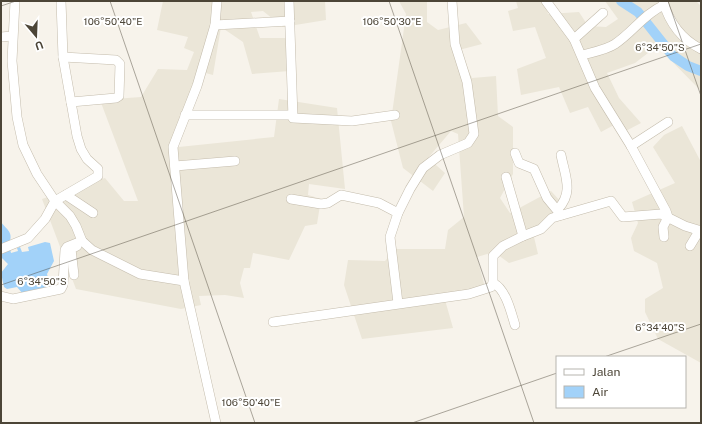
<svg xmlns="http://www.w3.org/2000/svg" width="702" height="424" font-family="'Public Sans',sans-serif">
	<rect width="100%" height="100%" fill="#f7f3eb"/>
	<g fill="#ebe6d8">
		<polygon points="163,1 325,1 326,20 283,27 263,11 251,12 260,38 289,38 290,71 252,74 243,42 221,27 213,75 198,71 193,89 169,148 274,137 279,99 337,108 345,189 309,184 308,195 321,199 317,224 305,226 289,260 253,253 250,268 244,268 240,283 244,298 225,295 199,296 201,305 181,309 76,289 42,199 105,178 124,201 138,201 100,100 141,97 158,69 187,70 194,52 184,48 188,37 157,30"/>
		<polygon points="399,1 427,1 427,22 438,30 466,23 482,44 459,50 472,78 496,76 498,116 513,127 513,174 500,198 510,213 551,191 561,202 565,215 550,220 546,230 534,237 538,254 509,263 494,252 477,257 486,291 445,300 453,328 362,339 344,285 348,260 385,261 396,249 445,249 448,230 464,217 458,134 451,131 428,158 445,173 433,191 403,168 391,121 406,14"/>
		<polygon points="516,1 545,1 548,14 579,12 588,26 606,27 618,19 605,1 696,1 701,6 701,91 657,46 635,63 607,73 619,98 641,123 620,134 614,125 601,132 588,107 570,113 559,87 521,95 517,69 546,58 535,27 513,31 508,11 518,8"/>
		<polygon points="682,126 701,162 701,363 658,339 645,312 645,299 663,288 657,263 634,251 631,238 638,223 632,202 675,183 653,147 664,135"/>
	</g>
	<g fill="#a2d2f9">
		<path d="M1,222C7,230 14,232 9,244L1,247Z"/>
		<polygon points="45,242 50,243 54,261 47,274 49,281 45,290 23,294 17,287 7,289 4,287 1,273 8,264 1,257 1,252 10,249 11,253 18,251 17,248 20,247 22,252 29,251 28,247"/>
	</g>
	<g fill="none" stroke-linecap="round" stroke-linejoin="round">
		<polyline stroke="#a2d2f9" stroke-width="10" points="621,1 638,12 673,56 688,66 701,71"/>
		<g stroke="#c4bcac" stroke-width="10">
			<g id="minor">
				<polyline points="15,1 12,61 17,117 23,145 37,174 55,201 70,216 76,226 82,241 92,250 140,274 184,281"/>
				<polyline points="289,1 293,118 352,121 395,115"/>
				<polyline points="546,1 574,39 595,88 631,146 666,211 668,217 663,227 664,237"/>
				<path d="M663,1C669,22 681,39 701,49"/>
				<polyline points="215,25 290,21"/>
				<polyline points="1,37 12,36"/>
				<polyline points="574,39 603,13"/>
				<path d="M582,55C593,52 606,50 615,44C633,32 644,14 664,5"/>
				<polyline points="63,57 116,60 120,64 119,96 116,98 71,102"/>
				<polyline points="185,115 292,115"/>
				<polyline points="631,146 668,122"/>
				<polyline points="515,153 519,163 534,169 547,198 561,215"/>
				<polyline points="175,166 235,161"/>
				<polyline points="506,177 523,236"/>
				<polyline points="66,195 93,213"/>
				<polyline points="291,199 321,204 328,203 341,195 379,203 398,213"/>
				<path d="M558,209C574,192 565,176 561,155"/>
				<polyline points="690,246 699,231"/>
				<polyline points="1,249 28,238 45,219 55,201 98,176 98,169 87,159 81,149 77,136 63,57 61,1"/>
				<polyline points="74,275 71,249 77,246"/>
				<path d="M493,283C506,289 511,312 515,325"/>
				<polyline points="1,296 13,299 61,289 63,285 65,250 67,247 82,241"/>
				<polyline points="398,303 390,237 398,213 410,189 423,168 440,155 468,143 474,134 467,82 455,44 452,1"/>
				<polyline points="273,322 469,294 491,287 493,283 493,256 503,246 523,236 541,229 552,218 611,201 623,217 661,214 685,226 701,231"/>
				<polyline points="216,423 184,281 173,147 197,86 215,25 217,1"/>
			</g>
		</g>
		<use href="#minor" stroke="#fff" stroke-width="9"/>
	</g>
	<path fill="none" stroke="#4c4537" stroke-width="1" stroke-opacity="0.45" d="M110,1L255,423M389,1L534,423M668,1L701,96M1,6L16,1M1,285L701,44M604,357L701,324M412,423L557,373"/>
	<g font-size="10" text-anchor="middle" fill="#4c4537" stroke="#fff" stroke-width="4" stroke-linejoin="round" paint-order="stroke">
		<text x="113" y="25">106°50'40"E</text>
		<text x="392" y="25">106°50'30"E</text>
		<text x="660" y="51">6°34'50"S</text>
		<text x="42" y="285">6°34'50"S</text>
		<text x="660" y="331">6°34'40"S</text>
		<text x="251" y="406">106°50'40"E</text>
	</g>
	<rect width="702" height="424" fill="none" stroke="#4c4537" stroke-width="4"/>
	<rect x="556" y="356" width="130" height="52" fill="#ffffff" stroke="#b7b5af"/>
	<rect x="564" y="369" width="20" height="6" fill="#ffffff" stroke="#b7b5af"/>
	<text x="592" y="376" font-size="12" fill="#4c4537">Jalan</text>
	<rect x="564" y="386" width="20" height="12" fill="#a2d2f9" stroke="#b7b5af"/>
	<text x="592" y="396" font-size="12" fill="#4c4537">Air</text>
	<g transform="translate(36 36) rotate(161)" stroke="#ffffff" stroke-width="3" paint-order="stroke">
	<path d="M0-3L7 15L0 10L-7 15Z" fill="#4c4537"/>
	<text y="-6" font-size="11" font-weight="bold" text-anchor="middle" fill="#4c4537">U</text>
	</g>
</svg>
